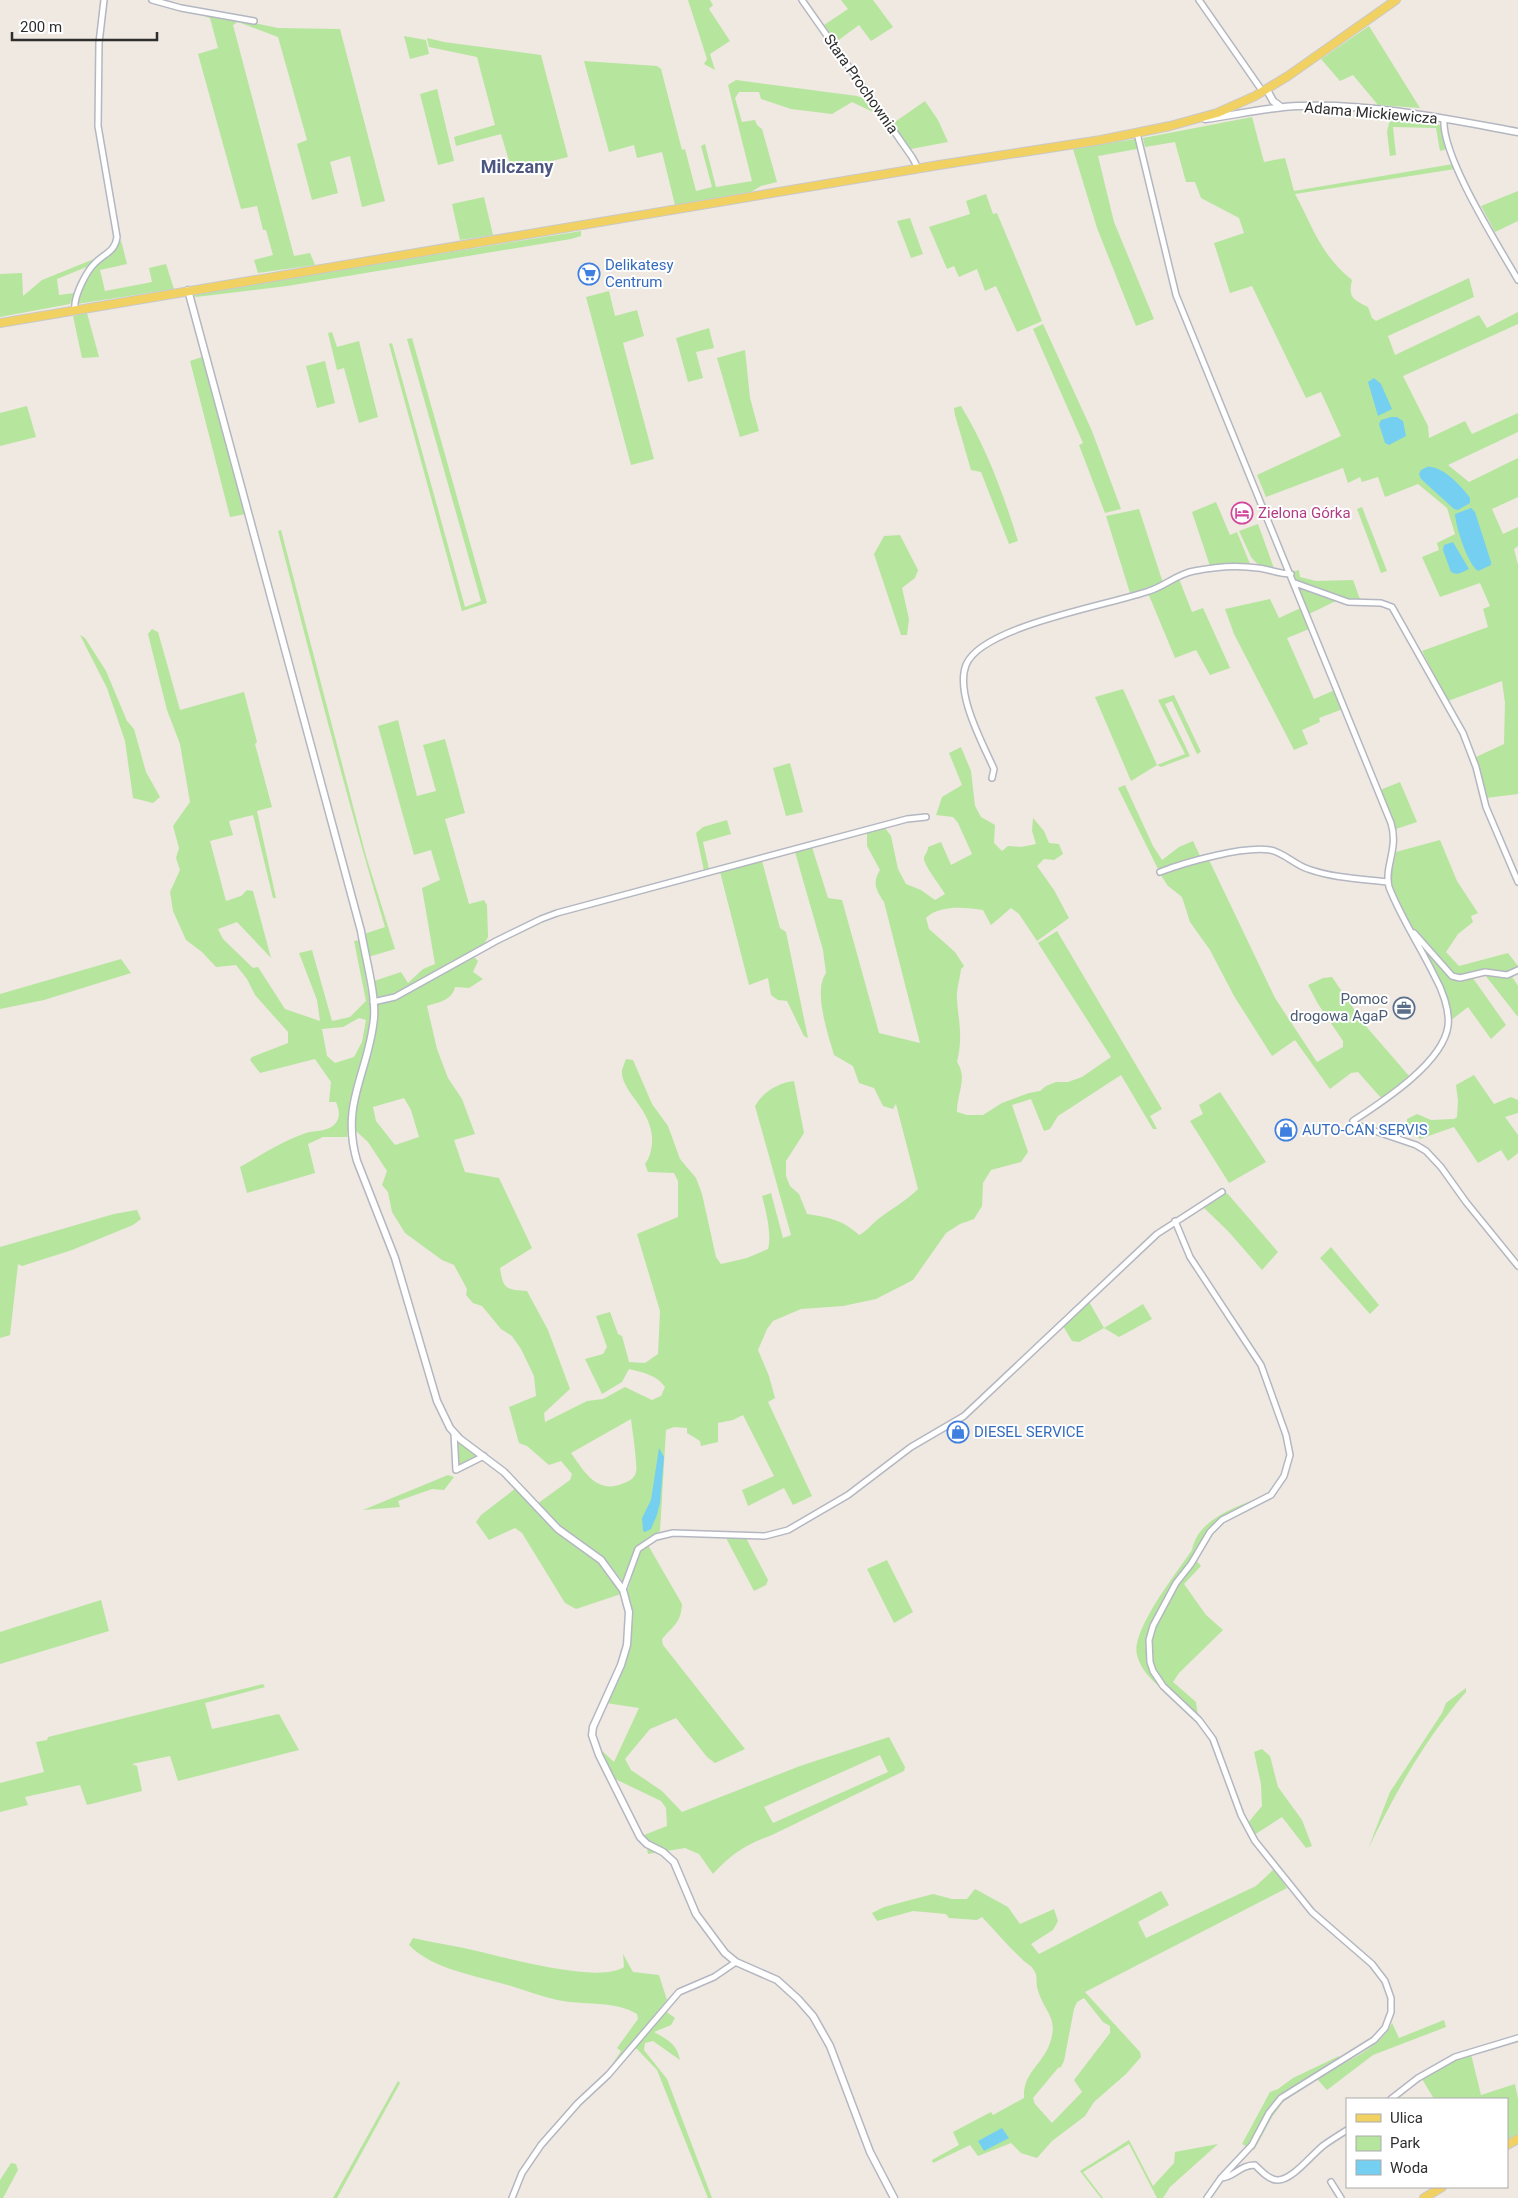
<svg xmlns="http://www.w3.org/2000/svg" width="1518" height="2198" font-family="Roboto,sans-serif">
  <rect width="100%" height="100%" fill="#efe9e1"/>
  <!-- green -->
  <path fill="#b6e59e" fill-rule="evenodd" d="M688 0H710L713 5 709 9 730 41 710 54 715 70 704 64 707 59Z
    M841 0H873L893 27 871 41 859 25 836 42 824 25 848 9Z
    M206 13 278 28 340 29 385 201 362 207 350 156 330 162 338 193 312 200 297 144 307 140 278 37 238 22 233 25 294 256 310 253 315 265 258 273 254 260 273 255 266 230H263L257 206 241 209 198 54 218 48 210 18 206 17Z
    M1369 26 1420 108 1378 105 1353 75 1340 81 1321 59Z
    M404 36 426 40 429 54 410 59Z
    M427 38 444 42 541 55 568 157 512 171 501 134 456 146 454 137 495 125 477 57 429 47Z
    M584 61 657 66 661 69 682 150 685 149 696 191 712 187 701 146 705 144 716 187 752 181 728 85 736 80 857 96 865 99 875 113 852 102 832 114 791 109 761 99 759 92H739L735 98 742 122 755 120 757 125 762 129 777 182 761 186 751 192 675 205 662 152 637 158 634 145 609 152Z
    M437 89 454 161 438 165 420 94Z
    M925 101 938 120 948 142 911 149 892 124Z
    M1252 117 1264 162 1285 158 1294 191 1453 164 1455 169 1295 194C1314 229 1320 254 1352 280 1348 298 1353 299 1368 307L1372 318 1376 321 1469 278 1474 297 1388 336 1395 355 1479 315 1487 328 1518 312V324L1403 376 1428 426 1429 438 1465 421 1472 434 1518 413V432L1448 465 1469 482 1518 458V497L1492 509 1503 534 1518 527V546L1514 549 1518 565V794L1486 798 1476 757 1504 744 1505 703 1502 681 1448 701 1422 651 1488 627 1483 609 1490 606 1480 583 1440 597 1422 557 1439 550 1437 543 1455 534 1447 508 1418 484 1385 497 1378 477 1362 482 1360 477 1348 483 1343 468 1266 497 1257 475 1341 436 1321 392 1306 398 1252 286 1230 293 1214 243 1244 233 1239 218 1201 198 1195 182H1186L1175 142 1145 147 1143 138Z
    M1390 119 1442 125 1441 133 1447 149 1440 151 1436 128 1393 127 1396 155 1390 156 1387 132Z
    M1135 139 1137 149 1098 156 1114 222 1154 319 1136 326 1097 228 1073 149Z
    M1518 191V221L1495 232 1481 206Z
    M986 194 993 214 997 213 1042 321 1017 332 996 286 985 291 977 269 959 277 954 266 947 269 929 227 970 214 966 201Z
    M484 197 493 235 460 240 452 204Z
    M910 218 923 254 911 258 897 221Z
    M581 231V236L571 239 287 286 196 297 192 294Z
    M121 240 127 264 100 270 105 291 152 282 149 268 166 264 174 289 77 304C79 291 89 270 100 262 109 255 116 251 121 240Z
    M94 259 89 266 57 279 59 295 75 293 70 304 0 317V274L22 273 23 296 42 280Z
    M609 291 615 316 637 310 644 336 623 343 654 459 631 465 586 297Z
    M87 313 99 357 82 358 73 316Z
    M1043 324 1092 431 1121 509 1105 513 1079 445 1083 443 1033 329Z
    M709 328 714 348 696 352 703 378 688 382 676 338Z
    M332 332 337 347 359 341 378 417 359 423 344 368 337 370 328 333Z
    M412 338 487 603 462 611 389 344 392 343 465 607 481 601 407 339Z
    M745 350 750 398 759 431 740 437 717 358Z
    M202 357 246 514 230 517 190 361Z
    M325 361 335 403 317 408 306 366Z
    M27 406 36 437 0 446V413Z
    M961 406C987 449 1003 493 1018 541L1009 544 981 472 971 470 955 415 954 408Z
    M1216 502 1230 535 1237 532 1250 564 1210 566 1192 512Z
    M1362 507 1387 571 1381 573 1357 509Z
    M1139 509 1163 583 1130 593 1106 516Z
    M1258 524 1275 571 1260 567 1251 557 1239 531Z
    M281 530 366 856 395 949 368 957 364 934 385 927C346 796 312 663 278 531Z
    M900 535 918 570 915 578 902 588 909 619 907 635H901L874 554 884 536Z
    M1299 570 1300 577 1316 581 1353 580 1361 602 1348 601 1296 582 1292 572Z
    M1179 579 1192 612 1203 608 1230 668 1210 675 1196 650 1175 658 1148 593Z
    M1298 587 1338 600 1309 614 1314 627 1287 638 1314 699 1335 690 1343 709 1319 718 1320 722 1302 730 1308 744 1294 750 1234 634 1225 609 1270 599 1279 618 1305 606Z
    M152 629 158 632 180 710 244 692 257 742 255 744 272 807 257 811 276 898H273L253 815 229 821 233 835 210 841 226 901 241 896 247 890 253 891 271 958 237 922 218 929 223 939 253 968 258 967 285 1009 320 1021 317 1000 299 953 312 950 332 1021 350 1017 366 1001 354 941 360 940 371 1011 369 1032 351 1102 347 1137H323L308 1144 315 1173 247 1193 240 1167C261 1155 283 1141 306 1133 316 1130 328 1132 335 1124 341 1117 339 1110 336 1102H329L331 1082 315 1059 260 1073 250 1060 252 1057 288 1043V1032L255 995 247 979 236 965 216 967 202 952 186 940 173 911 170 892 180 870 176 858 179 848 173 826 190 802 180 744 167 710 148 634ZM359 1018 366 1020 362 1042 354 1057 335 1063 327 1056 322 1029 343 1027Z
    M80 635 85 638 106 671 127 721 134 729 146 772 160 797 153 803 133 798 125 741 107 688Z
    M1123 689 1157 765 1185 754 1158 700 1174 695 1201 752 1197 754 1172 701 1165 704 1190 756 1161 767 1157 765 1131 781 1095 697Z
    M398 720 417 796 436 791 423 745 445 739 465 813 445 819 469 904 484 900 487 905 488 937 483 946 407 993 471 958 474 957 478 961 473 972 483 979 469 988 455 987C452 1001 438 1002 427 1006L437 1049 448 1078 462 1099 475 1134 454 1140 465 1172 499 1178 532 1248 500 1268C503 1289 506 1290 527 1291L548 1330 570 1389 544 1413 545 1422 587 1401 603 1399 625 1387 652 1400 661 1396 665 1387C657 1375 642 1372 629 1369L622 1382 602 1394 585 1359 603 1354 607 1347 596 1316 610 1312 618 1334 622 1336 629 1362 645 1363 658 1354 660 1311 637 1234 678 1217V1181L674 1173 648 1172 645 1164C650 1157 651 1152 652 1143 654 1109 620 1092 622 1070 623 1066 625 1062 626 1059L633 1060 652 1104 668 1126 680 1159 696 1178 702 1194 716 1257 721 1264 747 1258 768 1249C772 1236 766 1210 762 1196L771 1193 783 1238 791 1235 755 1106C763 1092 778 1083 794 1081L804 1133 786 1161V1176L790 1186 799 1194 807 1214C828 1217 843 1220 859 1235 867 1231 870 1226 877 1220 891 1209 905 1202 918 1189L896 1104 893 1109 883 1106 874 1088 859 1083 853 1066 834 1055C828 1034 813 991 826 973L823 950 795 852 812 847 828 898 842 900 879 1033 920 1043 884 902C876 890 872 883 880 870L867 846V833L885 828 891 836 898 869 906 884 921 890 935 900 945 894C941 887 923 864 924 858 925 854 928 852 928 847L941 842 951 865 972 854 958 823 953 817 936 815 942 797 962 785 949 753 961 747 971 771 975 806 981 817 995 825 994 843 1002 851 1008 846 1021 847 1036 844 1032 831 1033 818 1044 831 1049 843 1059 844 1063 854 1054 860 1044 859 1037 866 1054 890 1069 918 1037 941 1019 914 1011 908 991 925 983 910C965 907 939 905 926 918L929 929 955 952 964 966 961 969C960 979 956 990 957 1000 959 1025 963 1036 957 1062 968 1078 957 1093 957 1112L967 1115H983L1002 1103 1029 1093 1040 1091 1046 1086 1056 1082H1068L1082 1077 1111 1057 1038 943 1057 931 1162 1109 1150 1116 1157 1129H1153L1121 1075 1058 1116 1050 1129 1044 1131 1031 1099 1012 1105 1028 1152 1021 1162 991 1170 983 1183 982 1206 974 1219 960 1224 946 1233 913 1280 876 1299 843 1306 801 1309 773 1321 767 1329 758 1350 769 1376 775 1398 768 1402 812 1496 793 1505 784 1488 748 1506 742 1490 774 1476 743 1415 733 1420 718 1423V1442L701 1446 700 1441 687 1433V1428L674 1427 666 1430 660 1531C627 1550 638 1552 624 1583L610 1565 559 1527 537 1504 570 1480 572 1474 561 1461 549 1465 527 1446 519 1443 509 1407 536 1396 534 1376 521 1349 512 1336 501 1329 482 1306 473 1303 466 1295 467 1289 454 1265 442 1260 405 1233 392 1212 388 1192 382 1185 387 1171 368 1142 355 1130 353 1122 373 1033 371 982 401 972 408 983 423 969 435 964 422 888 440 880 431 850 414 855 378 726ZM404 1098 411 1110 419 1137 395 1145 376 1121 373 1107ZM631 1419C632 1427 638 1468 636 1472 634 1480 628 1481 622 1484 596 1494 584 1471 571 1453Z
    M790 763 803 812 786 816 773 768Z
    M1400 782 1417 822 1396 829 1380 790Z
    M1125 785 1153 846 1162 860 1179 847 1193 841 1201 858 1159 871 1118 788Z
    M727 820 731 834 703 842 709 869 704 871 696 833 703 827Z
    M1440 840 1457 881 1478 913 1471 916 1473 922 1458 934 1446 952 1459 966 1508 953 1518 966 1508 972 1470 974 1506 1025 1491 1039 1468 1007 1450 1021 1438 978 1422 949 1390 883 1396 852Z
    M1209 860 1275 998 1317 1062 1343 1047V1041L1318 1004 1308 985 1323 978 1332 977 1364 1024 1410 1077 1382 1099 1358 1072 1351 1073 1330 1089 1295 1040 1272 1056 1234 996 1210 950 1190 922 1182 897 1168 886 1160 874Z
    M762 861 780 928 786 932 808 1038 804 1036 787 1001 778 1000 771 995 768 978 749 985 720 872Z
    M121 959 131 973 44 1000 0 1009V994Z
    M1485 975 1505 977 1511 975 1518 986V1017Z
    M1474 1075 1494 1104 1511 1097 1518 1100V1113L1505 1117 1518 1135V1153L1508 1161 1501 1150 1478 1163 1454 1127 1420 1139 1407 1122V1119L1417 1114 1431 1120 1454 1119 1457 1117 1458 1101 1456 1085Z
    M1220 1092 1266 1162 1229 1183 1190 1121 1203 1114 1199 1105Z
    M1227 1193 1278 1252 1262 1270 1228 1231 1203 1207Z
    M137 1210 141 1219 133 1225 72 1250 22 1266 18 1264 10 1335 0 1338V1247L114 1214Z
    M1331 1247 1379 1305 1370 1314 1320 1258Z
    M1088 1300 1104 1328 1143 1304 1152 1319 1119 1337 1104 1328 1079 1342 1072 1341 1063 1326Z
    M456 1440 479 1457 458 1467Z
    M448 1475 454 1477 444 1490 432 1489 398 1501 400 1507 363 1510Z
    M516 1488 590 1553 603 1567 621 1594 576 1609 565 1603 522 1533 515 1528 489 1540 476 1522 481 1515Z
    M1265 1496C1252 1503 1227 1511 1217 1521 1205 1533 1198 1551 1187 1565 1168 1592 1138 1629 1149 1665 1152 1675 1159 1683 1164 1691 1152 1680 1141 1671 1137 1655 1131 1630 1178 1571 1192 1550 1198 1518 1238 1506 1265 1496Z
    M725 1536 746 1538 768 1580 766 1585 754 1591Z
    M648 1545 682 1604C681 1623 673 1626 662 1639L663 1645 745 1749 715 1763 707 1757 676 1718 650 1729 625 1759 631 1770 662 1791 682 1812 800 1766 889 1737 905 1767 904 1771 772 1835C745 1845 733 1853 713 1874L699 1854 685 1848 648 1854 644 1835 667 1826 666 1808 661 1801 613 1778 599 1748 614 1762 639 1708 606 1703 629 1647 632 1616 627 1593 638 1554ZM880 1755 888 1772 773 1823 764 1807Z
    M887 1560 913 1612 894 1623 867 1569Z
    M1196 1560 1201 1566 1184 1584 1206 1615 1223 1630 1179 1673 1173 1682 1196 1702 1198 1716C1187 1705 1171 1694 1162 1682 1132 1641 1172 1592 1196 1560Z
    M101 1600 109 1631 0 1664V1632Z
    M263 1684 265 1687 205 1703 212 1729 279 1714 299 1750 178 1781 170 1756 132 1764 137 1766 142 1791 87 1805 80 1785 25 1797 28 1805 0 1812V1783L44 1772 36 1742 47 1740 48 1737Z
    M1466 1688V1692C1425 1739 1395 1793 1368 1849L1390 1792 1442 1713 1446 1703Z
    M1262 1749 1270 1756 1278 1787 1302 1820 1312 1846 1306 1848 1282 1817 1254 1835 1247 1824 1262 1806 1261 1784 1254 1752Z
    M1274 1869 1287 1888 1085 1992 1140 2052 1141 2057 1126 2074 1094 2102 1085 2116 1052 2141 1037 2158 1021 2153 1011 2143 978 2156 970 2145 933 2163 932 2160 959 2145 953 2132 991 2112 993 2115 1024 2098C1023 2074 1039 2067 1048 2048 1061 2017 1044 2014 1037 1987 1036 1981 1038 1975 1033 1969 1031 1965 1025 1963 1022 1959 1008 1946 995 1931 982 1917L977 1920 949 1918 946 1914 913 1911 877 1921 872 1913 884 1907 933 1894 952 1899H967L975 1889 1008 1907 1020 1924 1054 1909 1058 1921 1053 1930 1031 1944 1039 1954 1161 1891 1169 1905 1138 1922 1146 1938 1256 1886ZM1084 1998 1103 2022 1110 2026V2033L1074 2080 1082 2092 1052 2123 1035 2104 1033 2098 1058 2068 1061 2067 1064 2061 1074 2009 1077 2002Z
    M413 1938C435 1943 456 1946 477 1951 507 1958 599 1984 624 1967L623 1954 633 1972 659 1975 667 2000 610 2068 621 2051 617 2048 638 2019 637 2014C615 2001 588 2005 563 2001 545 1998 528 1991 511 1986 479 1976 433 1970 409 1945Z
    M664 2010 675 2018 671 2025 654 2032C668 2040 677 2044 680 2060L653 2041 645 2043 644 2050 667 2079 712 2198H708L657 2070 637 2049 634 2048Z
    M1444 2020 1446 2027 1373 2055 1327 2090 1317 2079 1283 2102 1272 2117 1254 2150 1242 2144 1270 2092 1278 2089 1293 2078 1339 2056 1336 2068C1356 2056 1381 2046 1392 2023L1399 2038Z
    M1471 2054 1481 2095 1515 2084 1518 2099V2134L1507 2140V2099H1434L1422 2079 1455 2059Z
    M398 2081 400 2083 337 2198H333Z
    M1129 2140 1153 2186 1174 2163 1175 2152 1218 2144 1170 2187 1163 2198H1157L1129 2144 1083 2172 1103 2198H1101L1080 2171Z
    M11 2163 16 2164 18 2170 3 2198H0V2180Z"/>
  <!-- water -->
  <path fill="#75cff0" d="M1374 378 1381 384 1392 409 1378 416 1368 382Z
    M1391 417H1397L1403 421 1406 436 1389 445 1385 443 1379 424 1381 420Z
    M1427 467C1442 465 1462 487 1470 498V503L1458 510 1454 509 1421 479 1419 474 1421 470Z
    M1471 508 1475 512 1491 562V565L1478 571C1467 563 1456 527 1455 514Z
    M1453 542 1469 569C1462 572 1458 576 1451 572L1443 550 1444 545Z
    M659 1448 664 1457 660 1503 657 1515 651 1529 645 1532 643 1531 642 1518 651 1500Z
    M1002 2128 1009 2138 984 2151 978 2141Z"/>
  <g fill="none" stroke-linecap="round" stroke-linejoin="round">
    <!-- minor casing -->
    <g stroke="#b4b7c1" stroke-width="8">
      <path id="minor" d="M152 0 181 8 254 21
        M802 0 912 157 918 168
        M1199 0 1263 92
        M1444 119C1441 156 1498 245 1518 280
        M1137 133 1176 295 1391 823C1399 849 1384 866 1389 887 1401 918 1420 946 1434 975 1442 989 1450 1010 1448 1026 1443 1063 1382 1102 1353 1121L1357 1125 1416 1145 1426 1151 1441 1167 1466 1202 1518 1266
        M75 310C73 297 86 272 95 263 105 253 115 252 117 237L98 126 99 43 104 0
        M1295 583 1348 602 1381 603 1392 607 1463 733 1476 767 1486 807 1518 882
        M992 778 994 769C982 742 955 693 966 665 981 626 1110 605 1149 591 1165 586 1177 574 1194 571 1213 567 1238 565 1258 568 1269 569 1279 574 1291 574
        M1160 872C1186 862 1243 846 1270 850 1283 852 1295 865 1308 869 1333 878 1362 879 1388 882
        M1414 933 1452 976 1460 978 1485 972 1507 975 1518 970
        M373 1002 395 997 496 941 541 919 557 913 907 819 926 817
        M1175 1221 1190 1257 1261 1365 1286 1435 1290 1455 1284 1476 1271 1495 1222 1520 1210 1532 1191 1564 1176 1583 1153 1626 1149 1640 1150 1662 1153 1671 1163 1686 1199 1720 1213 1739 1241 1815 1255 1841 1312 1912 1372 1964 1385 1981 1391 1998V2012L1385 2028 1374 2040 1281 2098 1269 2113 1252 2145 1221 2178 1207 2198
        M454 1433 456 1470 484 1456
        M623 1590 638 1549 656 1537 673 1533 765 1536 788 1530 848 1495 911 1447 964 1416 1157 1234 1222 1192
        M1391 2099 1418 2078 1455 2057 1518 2038
        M1221 2178C1234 2178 1239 2165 1255 2165 1261 2171 1269 2180 1277 2180 1292 2181 1312 2154 1324 2145 1331 2140 1339 2135 1347 2130
        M1331 2182 1341 2198
        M512 2198 522 2173 541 2145 578 2103 608 2075 679 1992 714 1977 736 1962"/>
    </g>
    <!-- tertiary casing -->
    <g stroke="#b4b7c1" stroke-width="9">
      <path id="tertiary" d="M1267 90 1273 101 1281 107
        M1205 119C1236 115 1267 107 1299 106 1372 103 1447 119 1518 132
        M188 290 361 931C365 956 376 994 374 1018 369 1072 340 1103 357 1161L395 1258 437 1401 450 1428 460 1439 504 1472 558 1529 601 1560 623 1590 629 1612 627 1645 621 1665 593 1727 592 1735 599 1755 640 1837 647 1844 663 1852 674 1862 696 1914 725 1953 736 1962 777 1980 798 1999 813 2016 830 2046 870 2152 894 2198"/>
    </g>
    <!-- primary casing -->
    <g stroke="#c9c9c9" stroke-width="10">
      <path id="primary" d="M0 323 939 165 1101 140 1170 126 1217 113 1255 96 1288 76 1396 0
        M1507 2145 1518 2139
        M1424 2198 1442 2187"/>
    </g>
    <!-- minor -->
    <use href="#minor" stroke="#fff" stroke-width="5"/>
    <!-- tertiary -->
    <use href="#tertiary" stroke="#fff" stroke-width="6"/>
    <!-- primary -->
    <use href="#primary" stroke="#f2d163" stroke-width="8"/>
  </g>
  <!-- icons -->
  <defs>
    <g id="supermarket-ring" transform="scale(1.125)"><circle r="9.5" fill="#fff" stroke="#3f7fe0" stroke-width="1.5"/><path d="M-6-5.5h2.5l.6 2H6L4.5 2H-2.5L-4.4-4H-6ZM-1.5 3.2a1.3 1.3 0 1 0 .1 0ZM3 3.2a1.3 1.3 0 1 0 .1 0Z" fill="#3f7fe0"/></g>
    <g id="hotel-ring" transform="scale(1.125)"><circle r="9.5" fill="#fff" stroke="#d1479c" stroke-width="1.5"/><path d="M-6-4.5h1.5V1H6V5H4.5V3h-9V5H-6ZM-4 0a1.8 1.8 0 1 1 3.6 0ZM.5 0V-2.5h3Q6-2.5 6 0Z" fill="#d1479c"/></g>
    <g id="office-ring" transform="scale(1.125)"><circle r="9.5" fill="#fff" stroke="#5c6f8a" stroke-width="1.5"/><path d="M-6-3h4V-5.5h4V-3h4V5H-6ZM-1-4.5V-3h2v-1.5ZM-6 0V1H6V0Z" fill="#5c6f8a"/></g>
    <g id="shop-ring" transform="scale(1.125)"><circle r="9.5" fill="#fff" stroke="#3f7fe0" stroke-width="1.5"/><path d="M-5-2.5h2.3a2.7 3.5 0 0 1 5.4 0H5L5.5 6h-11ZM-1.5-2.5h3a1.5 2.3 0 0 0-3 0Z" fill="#3f7fe0"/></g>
  </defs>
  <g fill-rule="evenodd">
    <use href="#supermarket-ring" x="589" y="274"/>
    <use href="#hotel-ring" x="1242" y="513"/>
    <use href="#office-ring" x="1404" y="1008"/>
    <use href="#shop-ring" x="1286" y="1130"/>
    <use href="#shop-ring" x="958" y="1432"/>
  </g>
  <g text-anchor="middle" stroke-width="4" stroke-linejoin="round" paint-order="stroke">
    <!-- street labels -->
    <g font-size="15" fill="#2e2e2e" stroke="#fff">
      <text transform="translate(861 84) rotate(55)" y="5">Stara Prochownia</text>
      <text transform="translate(1371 113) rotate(5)" y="5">Adama Mickiewicza</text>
    </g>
    <!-- shop labels -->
    <g font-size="15" fill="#366cbe" stroke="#fff" text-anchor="start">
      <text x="605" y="270">Delikatesy<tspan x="605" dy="17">Centrum</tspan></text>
      <text x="1302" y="1135">AUTO-CAN SERVIS</text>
      <text x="974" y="1437">DIESEL SERVICE</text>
    </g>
    <!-- hotel labels -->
    <g font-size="15" fill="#b23c85" stroke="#fff" text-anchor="start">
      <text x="1258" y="518">Zielona Górka</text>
    </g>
    <!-- service labels -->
    <g font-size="15" fill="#4e5e75" stroke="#fff" text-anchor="end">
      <text x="1388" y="1004">Pomoc<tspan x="1388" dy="17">drogowa AgaP</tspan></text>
    </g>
    <!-- quarter labels -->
    <g font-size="18" font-weight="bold" fill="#4d5680" stroke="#fff">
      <text x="517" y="173">Milczany</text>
    </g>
  </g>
  <!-- legend -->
  <rect x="1346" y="2098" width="162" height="90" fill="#ffffff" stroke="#ababab"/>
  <rect x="1356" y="2114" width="25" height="8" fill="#f2d163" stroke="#ababab"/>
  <text x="1390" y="2123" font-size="15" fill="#2e2e2e">Ulica</text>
  <rect x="1356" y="2136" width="25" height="15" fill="#b6e59e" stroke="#ababab"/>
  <text x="1390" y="2148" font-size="15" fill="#2e2e2e">Park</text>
  <rect x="1356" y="2160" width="25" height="15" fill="#75cff0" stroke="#ababab"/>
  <text x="1390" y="2173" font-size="15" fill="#2e2e2e">Woda</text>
  <!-- scale -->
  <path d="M12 32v8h145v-8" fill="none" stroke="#2e2e2e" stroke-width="2.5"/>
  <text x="20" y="32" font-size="15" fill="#2e2e2e" stroke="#ffffff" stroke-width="4" paint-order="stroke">200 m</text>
</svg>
